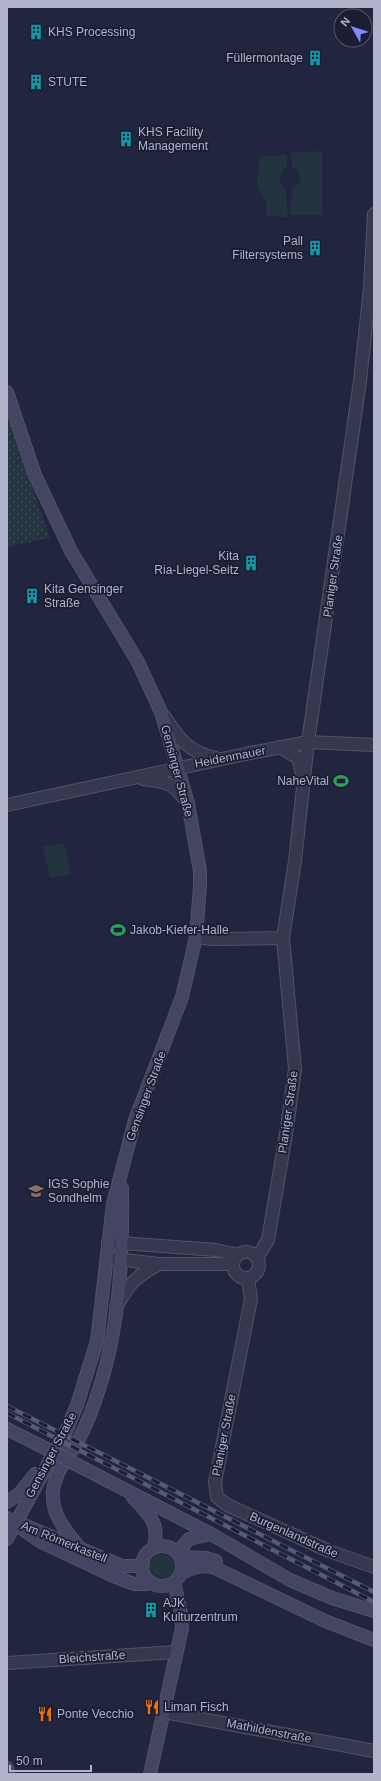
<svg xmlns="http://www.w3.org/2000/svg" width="381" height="1781" font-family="Arial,sans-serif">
  <defs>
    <pattern id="park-dots" width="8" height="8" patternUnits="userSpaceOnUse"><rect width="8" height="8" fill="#243340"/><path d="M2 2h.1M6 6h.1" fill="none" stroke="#414e5a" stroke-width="1.8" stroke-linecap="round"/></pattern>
  </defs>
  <rect width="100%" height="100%" fill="#22253f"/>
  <!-- grass -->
  <path fill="#243340" d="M322 151V215H290L292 189C299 185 303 178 298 171L292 168 291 153Z
    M287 155V168L283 170C278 179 279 185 286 191L288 217 266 216V201L260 191 257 183 260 156Z
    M64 843 71 874 50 878 43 847Z
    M150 1566a12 12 0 1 1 24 0a12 12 0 1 1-24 0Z"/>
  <!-- park -->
  <path fill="url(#park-dots)" d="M7 413 50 538 7 547Z"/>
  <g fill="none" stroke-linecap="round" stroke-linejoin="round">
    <!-- street casing -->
    <g stroke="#515369" stroke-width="14">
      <path id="street" d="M164 716C179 739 188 752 216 758
        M280 747 298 758 302 773
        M143 779C170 783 170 781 188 803
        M7 805 245 754 308 742 374 745
        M196 937 213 939 283 938
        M108 1242 216 1250 238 1255
        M233 1265a13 13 0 1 1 26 0a13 13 0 1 1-26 0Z
        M107 1258 159 1264H233
        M257 1258 268 1240 287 1128 295 1069 283 938 295 861 308 742 360 381 370 288 374 214
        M248 1279 251 1299 215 1482 217 1497 227 1505 329 1551 374 1567
        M116 1307C130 1283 135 1277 159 1264
        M7 1663 176 1652
        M164 1712 374 1751"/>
    </g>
    <!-- secondary casing -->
    <g stroke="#515369" stroke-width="14">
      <path id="secondary" d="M7 392 35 475 71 551 138 662 161 712 188 803 200 871V886L196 937 182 997 135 1120 113 1204 97 1341 77 1405 67 1429 7 1539
        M7 1429 39 1445
        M85 1469 211 1534 290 1580 332 1598 374 1611
        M132 1496C149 1515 160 1522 154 1548
        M7 1502 19 1494 35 1474
        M7 1518 41 1542 111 1575 134 1584H146L151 1582
        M26 1526 122 1566H135L143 1564
        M142 1566a20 20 0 1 1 40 0a20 20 0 1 1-40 0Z
        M79 1547C65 1530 51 1514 53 1491 55 1470 71 1455 80 1437 88 1422 94 1405 99 1389 120 1326 123 1254 122 1188
        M177 1553 189 1539 211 1534
        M180 1557 206 1558 216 1561
        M181 1574C191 1567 203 1564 215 1568L325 1621 374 1640
        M7 1768 8 1774
        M150 1774 182 1628 181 1613 174 1582"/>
    </g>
    <!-- street -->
    <use href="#street" stroke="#36384f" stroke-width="12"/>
    <!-- secondary -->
    <use href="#secondary" stroke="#434562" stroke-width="12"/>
    <!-- rail casing -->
    <g stroke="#575a76" stroke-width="4.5">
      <path id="rail" d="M7 1406 374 1592
        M7 1413 374 1602"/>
    </g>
    <!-- rail -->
    <use href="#rail" stroke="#1b1d33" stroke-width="3" stroke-dasharray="9" stroke-linecap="butt"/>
    <!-- secondary-bridge casing -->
    <g stroke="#515369" stroke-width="14" stroke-linecap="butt">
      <path id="secondary-bridge" d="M39 1445 85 1469"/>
    </g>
    <!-- secondary-bridge -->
    <use href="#secondary-bridge" stroke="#434562" stroke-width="12"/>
  </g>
  <!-- icons -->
  <defs>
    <g id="building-bare" transform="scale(1.2)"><path d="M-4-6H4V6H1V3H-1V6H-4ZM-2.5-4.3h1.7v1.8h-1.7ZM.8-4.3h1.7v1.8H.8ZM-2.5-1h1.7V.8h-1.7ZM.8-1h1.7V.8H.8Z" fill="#0f9aa8" stroke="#1b1d33" stroke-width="2.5" paint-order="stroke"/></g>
    <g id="stadium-bare" transform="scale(1.2)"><path d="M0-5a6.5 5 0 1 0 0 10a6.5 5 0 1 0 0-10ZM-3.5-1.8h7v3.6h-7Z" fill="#2e9e5b" stroke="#1b1d33" stroke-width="2.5" paint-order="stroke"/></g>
    <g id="school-bare" transform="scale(1.2)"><path d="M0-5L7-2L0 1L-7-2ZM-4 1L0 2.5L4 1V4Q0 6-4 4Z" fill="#8d6e63" stroke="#1b1d33" stroke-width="2.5" paint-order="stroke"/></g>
    <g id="restaurant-bare" transform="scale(1.2)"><path d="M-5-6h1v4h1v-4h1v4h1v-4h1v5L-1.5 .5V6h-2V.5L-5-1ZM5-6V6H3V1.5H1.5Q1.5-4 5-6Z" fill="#e8710a" stroke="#1b1d33" stroke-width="2.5" paint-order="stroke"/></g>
  </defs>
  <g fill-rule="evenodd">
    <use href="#building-bare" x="36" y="32"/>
    <use href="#building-bare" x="315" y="58"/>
    <use href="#building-bare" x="36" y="82"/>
    <use href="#building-bare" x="126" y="139"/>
    <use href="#building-bare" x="315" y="248"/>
    <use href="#building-bare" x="251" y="563"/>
    <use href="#building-bare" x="32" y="596"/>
    <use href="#stadium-bare" x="341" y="781"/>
    <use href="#stadium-bare" x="118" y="930"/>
    <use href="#school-bare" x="36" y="1191"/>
    <use href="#building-bare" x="151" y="1610"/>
    <use href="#restaurant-bare" x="152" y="1707"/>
    <use href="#restaurant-bare" x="45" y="1714"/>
  </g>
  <g text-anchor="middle" stroke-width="3.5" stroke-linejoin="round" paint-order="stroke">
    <!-- poi labels -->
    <g font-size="12" fill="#b1b3ca" stroke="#1b1d33" text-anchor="start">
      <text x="48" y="36">KHS Processing</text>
      <text x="303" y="62" text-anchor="end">Füllermontage</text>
      <text x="48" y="86">STUTE</text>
      <text x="138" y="136">KHS Facility<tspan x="138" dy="14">Management</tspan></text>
      <text x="303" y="245" text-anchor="end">Pall<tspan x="303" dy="14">Filtersystems</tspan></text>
      <text x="239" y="560" text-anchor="end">Kita<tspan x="239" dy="14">Ria-Liegel-Seitz</tspan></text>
      <text x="44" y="593">Kita Gensinger<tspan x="44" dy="14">Straße</tspan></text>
      <text x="329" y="785" text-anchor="end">NaheVital</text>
      <text x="130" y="934">Jakob-Kiefer-Halle</text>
      <text x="48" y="1188">IGS Sophie<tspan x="48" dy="14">Sondhelm</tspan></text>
      <text x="163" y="1607">AJK<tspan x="163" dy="14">Kulturzentrum</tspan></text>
      <text x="164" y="1711">Liman Fisch</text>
      <text x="57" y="1718">Ponte Vecchio</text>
    </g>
    <!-- street labels -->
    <g font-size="12" fill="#b1b3ca" stroke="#1b1d33">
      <text transform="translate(333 576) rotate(-82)" y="4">Planiger Straße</text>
      <text transform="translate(230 757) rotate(-11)" y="4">Heidenmauer</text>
      <text transform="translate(177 771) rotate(75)" y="4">Gensinger Straße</text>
      <text transform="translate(146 1096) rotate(-70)" y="4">Gensinger Straße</text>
      <text transform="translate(288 1112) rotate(-82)" y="4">Planiger Straße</text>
      <text transform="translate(224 1435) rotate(-79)" y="4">Planiger Straße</text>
      <text transform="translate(51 1455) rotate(-62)" y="4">Gensinger Straße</text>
      <text transform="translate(294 1535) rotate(24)" y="4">Burgenlandstraße</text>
      <text transform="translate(64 1542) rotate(22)" y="4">Am Römerkastell</text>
      <text transform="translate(92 1657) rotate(-4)" y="4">Bleichstraße</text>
      <text transform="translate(269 1731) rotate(11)" y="4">Mathildenstraße</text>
    </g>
  </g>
  <!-- border -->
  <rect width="381" height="1781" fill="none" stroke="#b1b3ca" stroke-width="16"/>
  <!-- north arrow -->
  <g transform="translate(353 28) rotate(309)"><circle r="19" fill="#1b1d33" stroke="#57596f"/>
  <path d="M0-3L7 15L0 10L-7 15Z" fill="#8189ff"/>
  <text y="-6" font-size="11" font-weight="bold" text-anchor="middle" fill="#b1b3ca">N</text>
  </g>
  <!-- scale -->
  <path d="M10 1765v6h81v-6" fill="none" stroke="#b1b3ca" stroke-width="2"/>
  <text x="16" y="1765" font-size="12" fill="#b1b3ca" stroke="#1b1d33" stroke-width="3" paint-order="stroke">50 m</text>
</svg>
